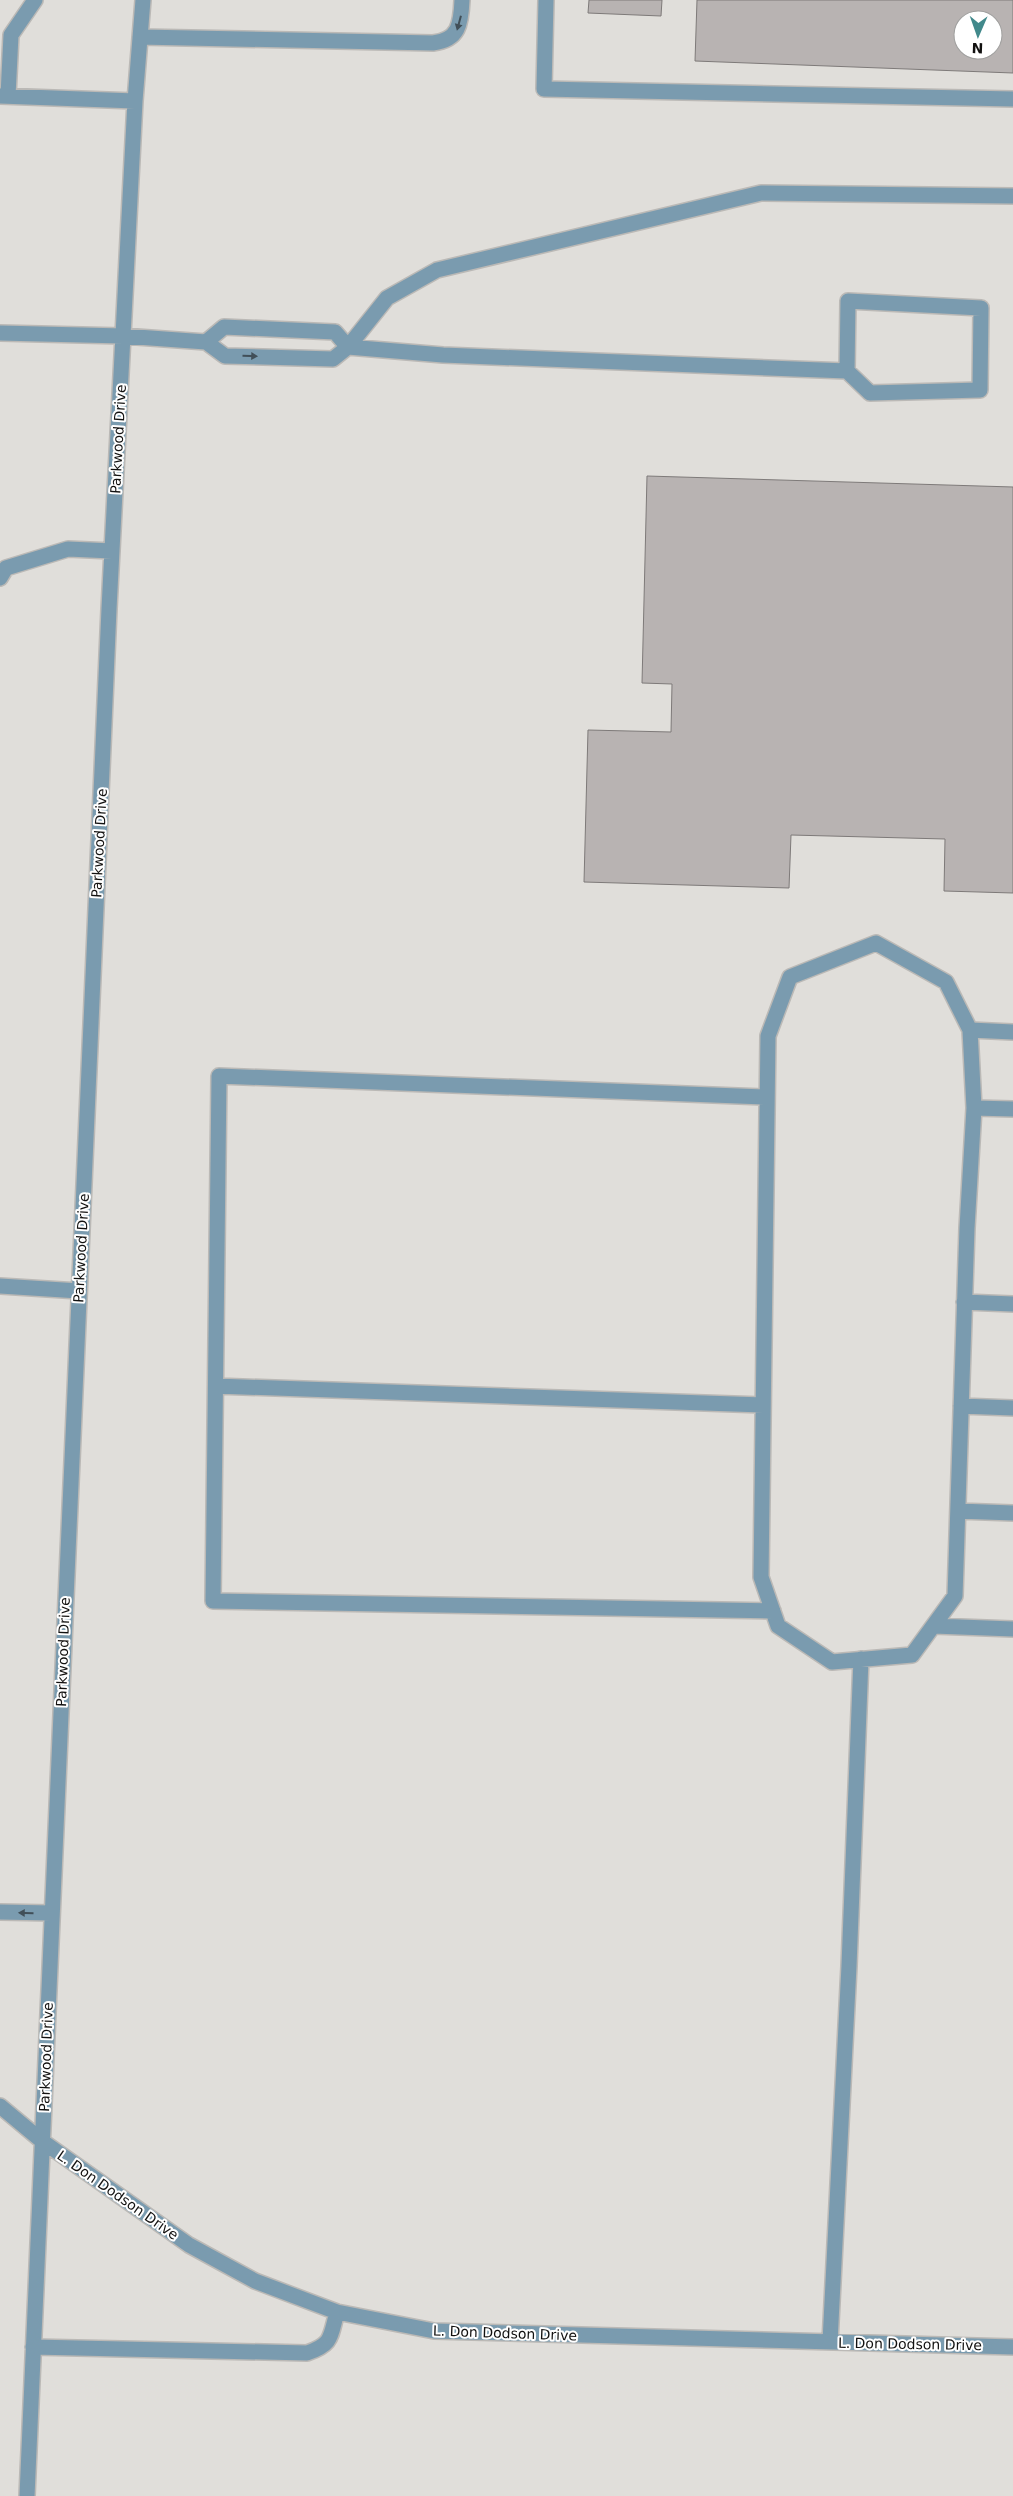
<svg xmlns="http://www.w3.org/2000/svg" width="1013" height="2496" font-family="'DejaVu Sans',sans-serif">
  <rect width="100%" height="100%" fill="#e0deda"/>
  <!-- building -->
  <path fill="#b8b3b2" stroke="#7e7a79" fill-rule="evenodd" d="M589 0H662L661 16 588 13Z
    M697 0H1013V73L695 61ZM963 20H993V50H963Z
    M647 476 1013 487V893L944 891 945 839 791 835 789 888 584 882 588 730 671 732 672 684 642 683Z"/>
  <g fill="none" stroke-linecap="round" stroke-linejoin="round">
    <!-- minor casing -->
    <g stroke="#bbb9b6" stroke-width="18">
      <path id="minor" d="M546 0 544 89 1013 99
        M140 37 433 43C459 40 461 24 462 0
        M0 96 135 101
        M8 96 11 35 35 0
        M0 333 123 336 206 342 225 356 333 359 348 347 335 332 224 327 206 342
        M348 347 443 355 847 371 870 393 980 390 981 308 848 301 847 371
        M348 347 387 298 437 270 761 193 1013 196
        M0 578 6 568 68 549 112 551
        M876 943 946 982 970 1030 974 1108 967 1228 955 1596 912 1655 832 1662 778 1626 761 1577 768 1036 790 977Z
        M970 1030 1013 1032
        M767 1097 219 1076 213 1601 773 1611
        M974 1108 1013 1109
        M0 1286 79 1291
        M964 1302 1013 1304
        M216 1386 763 1405
        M961 1406 1013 1408
        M958 1511 1013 1513
        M934 1626 1013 1629
        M0 1912 52 1913
        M0 2106 42 2141 189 2245 255 2281 337 2312 434 2331 1013 2347
        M830 2342 849 1966 861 1659
        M33 2347 307 2353C333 2344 330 2337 337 2312
        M27 2496 109 609 135 101 143 0"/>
    </g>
    <!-- minor -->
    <use href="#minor" stroke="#7a9baf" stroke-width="15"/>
  </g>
  <!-- one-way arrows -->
  <defs><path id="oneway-solid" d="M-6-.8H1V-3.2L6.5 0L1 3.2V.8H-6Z" transform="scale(1.25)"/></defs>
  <g fill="#414f58">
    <use href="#oneway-solid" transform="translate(459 23) rotate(105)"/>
    <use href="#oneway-solid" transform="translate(250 356) rotate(2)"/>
    <use href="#oneway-solid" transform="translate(26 1913) rotate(-179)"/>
  </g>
  <g text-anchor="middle" stroke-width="4" stroke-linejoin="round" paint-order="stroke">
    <!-- street labels -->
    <g font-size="14" fill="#121110" stroke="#fff">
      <text transform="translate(118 439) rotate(-87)" y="5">Parkwood Drive</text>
      <text transform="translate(99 843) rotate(-87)" y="5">Parkwood Drive</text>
      <text transform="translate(81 1248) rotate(-87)" y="5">Parkwood Drive</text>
      <text transform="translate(63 1652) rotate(-88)" y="5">Parkwood Drive</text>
      <text transform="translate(46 2057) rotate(-88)" y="5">Parkwood Drive</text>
      <text transform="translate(118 2195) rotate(35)" y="5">L. Don Dodson Drive</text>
      <text transform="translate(505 2333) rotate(2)" y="5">L. Don Dodson Drive</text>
      <text transform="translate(910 2344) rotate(1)" y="5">L. Don Dodson Drive</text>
    </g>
  </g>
  <!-- north arrow -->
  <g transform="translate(978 35) rotate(182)"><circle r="24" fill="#ffffff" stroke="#a0a09f"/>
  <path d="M0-4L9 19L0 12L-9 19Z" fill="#41898b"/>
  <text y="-8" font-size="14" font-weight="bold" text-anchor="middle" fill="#121110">N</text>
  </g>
</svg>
